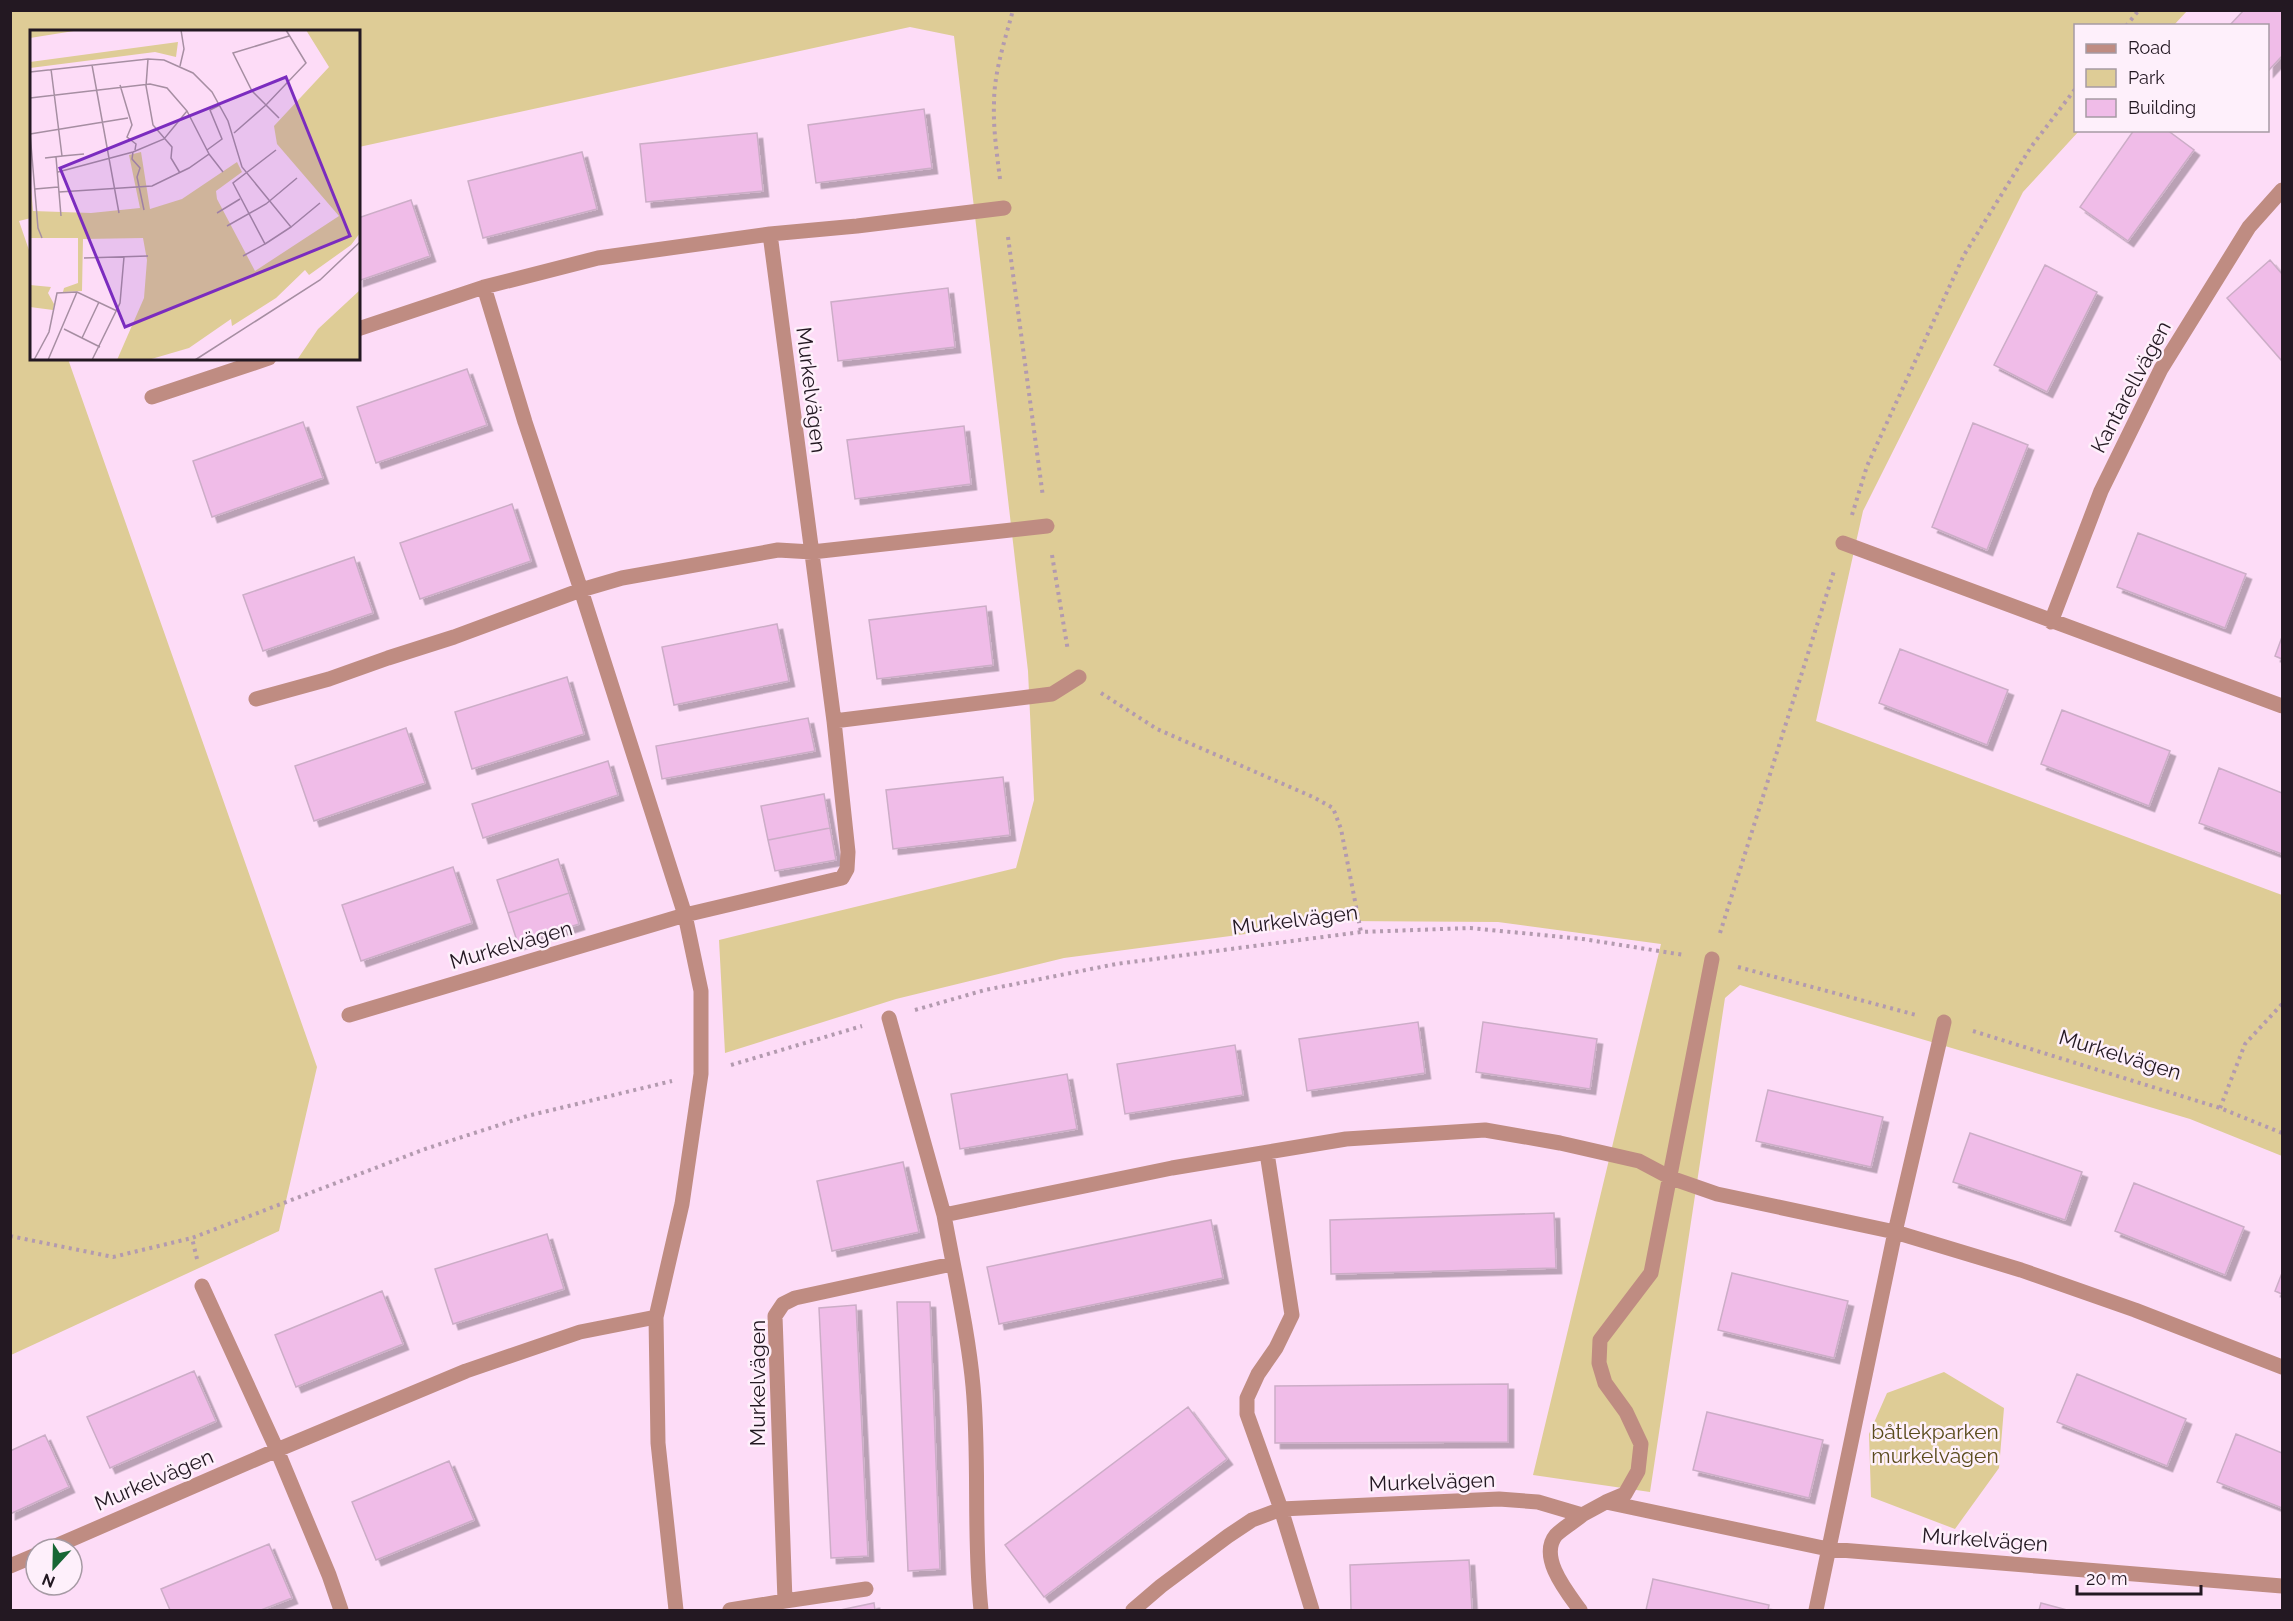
<svg xmlns="http://www.w3.org/2000/svg" width="2293" height="1621" font-family="Raleway,sans-serif">
  <defs>
    <filter id="shadow"><feDropShadow dx="5.5" dy="5.5" stdDeviation="0" flood-color="#0004"/></filter>
  </defs>
  <rect width="100%" height="100%" fill="#fddcf7"/>
  <!-- green -->
  <path fill="#decc96" d="M10 11H2187L2174 25 2076 26V130L2079 131 2023 192 1863 511 1816 721 2282 895V1156L2190 1119 1740 985 1725 998 1650 1492 1533 1475 1661 944 1498 922 1343 921 1064 958 896 999 725 1053 719 940 1016 868 1034 800 1028 671 954 36 910 27 359 147 358 32H32L31 218 19 221 31 256 32 358 68 359 317 1067 279 1231 11 1355Z
    M1944 1372 2004 1408 1999 1468 1955 1529 1871 1497 1869 1434 1887 1393Z"/>
  <!-- building -->
  <path fill="#f0bce8" stroke="#ccadc7" stroke-width="1.5" filter="url(#shadow)" d="M2244 10H2282V56L2268 71V26H2229Z
    M924 109 932 168 816 183 808 125Z
    M2134 130H2167L2194 150 2128 241 2080 207Z
    M757 133 763 191 646 202 640 144Z
    M582 152 597 209 483 238 468 181Z
    M411 200 430 256 358 281V218Z
    M2270 260 2282 274V361L2227 298Z
    M2045 265 2097 292 2047 392 1994 365Z
    M948 288 955 347 838 361 831 302Z
    M467 369 487 425 376 463 357 407Z
    M303 422 323 478 212 517 193 461Z
    M1973 423 2028 445 1987 550 1932 527Z
    M964 426 971 484 855 499 847 440Z
    M512 504 531 561 420 599 400 543Z
    M2138 533 2246 574 2225 628 2117 587Z
    M354 557 373 613 263 651 243 595Z
    M986 606 993 665 877 679 869 620Z
    M777 624 789 681 674 705 662 647Z
    M2282 637V659L2275 656Z
    M1900 649 2008 690 1987 745 1879 703Z
    M567 677 584 734 472 769 455 712Z
    M2062 710 2170 751 2149 806 2041 764Z
    M808 718 815 751 662 779 656 746Z
    M406 728 425 783 314 821 295 766Z
    M608 761 618 795 483 838 472 804Z
    M2219 768 2282 793V854L2199 823Z
    M1003 777 1010 835 893 849 886 790Z
    M824 794 830 828 768 840 761 806Z
    M830 828 836 860 775 871 768 840Z
    M558 859 569 893 508 913 497 880Z
    M453 867 472 923 361 961 342 905Z
    M569 893 579 924 518 944 508 913Z
    M1418 1022 1425 1073 1307 1091 1299 1039Z
    M1483 1022 1597 1039 1590 1089 1476 1072Z
    M1235 1045 1243 1095 1125 1114 1117 1064Z
    M1067 1074 1077 1129 960 1149 951 1094Z
    M1768 1090 1883 1117 1871 1167 1756 1141Z
    M1970 1133 2082 1172 2065 1220 1953 1182Z
    M903 1162 919 1232 832 1251 817 1181Z
    M2134 1183 2244 1227 2225 1275 2115 1231Z
    M1554 1213 1556 1268 1331 1274 1330 1220Z
    M1211 1220 1223 1278 999 1324 987 1267Z
    M547 1234 564 1289 453 1324 435 1269Z
    M1732 1273 1848 1301 1834 1358 1718 1330Z
    M2282 1273V1294L2275 1291Z
    M382 1291 403 1344 296 1387 275 1335Z
    M897 1302H930L940 1569 908 1571Z
    M856 1305 868 1556 831 1558 819 1308Z
    M194 1371 216 1421 110 1468 87 1417Z
    M2077 1374 2186 1419 2167 1466 2057 1422Z
    M1508 1384V1442L1275 1443V1386Z
    M1188 1407 1227 1459 1044 1597 1005 1545Z
    M1707 1412 1823 1440 1809 1498 1693 1470Z
    M2236 1434 2282 1453V1508L2217 1482Z
    M45 1435 69 1487 10 1514V1451Z
    M449 1461 474 1520 376 1560 352 1502Z
    M269 1544 292 1598 261 1610H170L161 1589Z
    M1469 1560 1472 1610H1351L1350 1565Z
    M1653 1579 1769 1605 1768 1610H1646Z
    M874 1603 875 1610H840Z
    M2041 1603 2067 1610H2039Z"/>
  <g fill="none" stroke-linecap="round" stroke-linejoin="round">
    <!-- path -->
    <path stroke="#b39aaf" stroke-width="4" stroke-dasharray="3 4.5" stroke-linecap="butt" d="M2126 26 2139 10
      M1000 179C997 154 993 129 994 103 994 72 1005 40 1013 10
      M1008 237 1043 497
      M1852 515 1867 466 1964 255 2031 147 2076 88
      M1052 555 1068 651
      M1101 693 1157 729 1313 797 1333 808 1341 829 1361 932
      M1720 933 1834 571
      M1738 967 1916 1015
      M915 1010 985 990 1116 964 1361 932 1470 928 1583 939 1684 955
      M1973 1031 2220 1108 2282 1133
      M731 1065 862 1026
      M2220 1108 2245 1044 2282 1004
      M10 1236 113 1257 192 1238
      M197 1259 192 1238 425 1149 527 1116 672 1081"/>
    <!-- minor -->
    <path stroke="#bf8c82" stroke-width="15" d="M358 329 484 287
      M152 397 269 358
      M1843 543 2282 706
      M2051 622 2101 491 2161 369 2249 227 2282 190
      M256 699 329 679 388 658 454 637 581 590 622 578 778 550 812 552 1047 526
      M834 721 1052 694 1079 677
      M349 1015 685 915 842 878 847 869 848 852 834 721 770 234 857 226 1004 208
      M889 1018 944 1215
      M1267 1153 1292 1315 1276 1348 1258 1374 1247 1398V1414L1281 1509 1312 1610
      M202 1286 277 1450 466 1371 580 1332 656 1317
      M1606 1502 1625 1494 1638 1471 1641 1444 1626 1412 1605 1383 1599 1363 1600 1340 1651 1273 1712 959
      M49 1549 277 1450 329 1575 341 1610
      M10 1566 36 1555
      M785 1601 866 1589
      M676 1610 658 1443 656 1317 682 1204 701 1074V991L685 915 581 590 525 422 484 287 598 258 770 234
      M730 1610 785 1601 775 1316 783 1304 795 1298 952 1264
      M981 1610C973 1536 980 1461 973 1386 968 1330 954 1271 944 1215L1172 1168 1346 1139 1485 1130 1560 1143 1639 1161 1671 1178 1717 1194 1895 1232 2021 1270 2135 1310 2282 1367
      M1133 1610 1161 1586 1228 1536 1252 1520 1281 1509 1499 1499 1538 1502 1582 1515 1606 1502 1828 1549 2282 1586
      M1580 1610C1567 1592 1538 1557 1556 1535 1563 1528 1574 1522 1582 1515
      M1816 1610 1895 1232 1944 1022"/>
  </g>
  <g text-anchor="middle" stroke-width="5" stroke-linejoin="round" paint-order="stroke">
    <!-- street labels -->
    <g font-size="21" fill="#231822" stroke="#fef0fb">
      <text transform="translate(2131 387) rotate(-62)" y="7">Kantarellvägen</text>
      <text transform="translate(811 390) rotate(83)" y="7">Murkelvägen</text>
      <text transform="translate(1295 920) rotate(-7)" y="7">Murkelvägen</text>
      <text transform="translate(511 945) rotate(-16)" y="7">Murkelvägen</text>
      <text transform="translate(2120 1055) rotate(17)" y="7">Murkelvägen</text>
      <text transform="translate(758 1383) rotate(-90)" y="7">Murkelvägen</text>
      <text transform="translate(154 1480) rotate(-23)" y="7">Murkelvägen</text>
      <text transform="translate(1432 1482) rotate(-2)" y="7">Murkelvägen</text>
      <text transform="translate(1985 1540) rotate(4)" y="7">Murkelvägen</text>
    </g>
    <!-- park labels -->
    <g font-size="21" fill="#5a4b1c" stroke="#fef0fb">
      <text x="1935" y="1439">båtlekparken<tspan x="1935" dy="24">murkelvägen</tspan></text>
    </g>
  </g>
  <!-- overview -->
  <g transform="translate(30 30)">
    <rect width="330" height="330" fill="#fddcf7"/>
    <path d="M0 0H50L0 8ZM276 0H330V203L321 215 279 245 275 240 246 268 202 296 201 289 159 318 118 330H87L114 268 117 230 113 208 53 209 52 261 33 262 34 258 48 253V208H1L0 255 21 257 18 263 24 274 23 280 0 277V144L3 181 61 183 110 178 99 125 111 122 120 179 152 169 207 132 212 142 186 161 187 169 225 241 309 186 247 114 244 96 299 37ZM148 12 146 27 125 22 0 38V32ZM330 260V330H267L288 299Z" fill="#decc96"/>
    <path fill="none" stroke="#a68ea2" stroke-width="1.5" d="M256 0 276 33 236 75 222 61 203 23 259 6M118 29 116 56 123 95 142 117 141 128 150 143M62 35 89 183M150 36 154 19 151 0M0 42 118 29 134 30 163 43 182 62 198 91 212 137 261 197 235 214M90 55 102 95 97 107 106 114 105 120M0 68 120 54 137 58 157 81 134 109 103 122 28 142M0 103 8 198 12 208M204 103 236 75 249 88M0 104 98 88M177 120 192 109 180 80 190 75M103 122 102 129 110 138 107 147 114 180M179 124 193 142M32 126 54 124M26 127 31 186M15 128 32 126 21 39M5 159 28 157M29 162 122 156 159 138 179 124 157 81M187 183 210 169M197 196 236 174 267 148M261 197 290 173M213 226 235 214 203 153 246 120M54 228 118 226M34 299 70 317M52 308 69 272M4 330 19 302 27 263 47 262 87 281M18 330 47 262M62 330 90 273 94 227M165 330 290 250 330 212"/>
    <path fill="#7b2cbf" fill-opacity="0.15" stroke="#7b2cbf" stroke-width="3" d="M256 47 320 206 95 297 30 138Z"/>
    <rect width="330" height="330" fill="none" stroke="#231822" stroke-width="3"/>
  </g>
  <!-- border -->
  <rect width="2293" height="1621" fill="none" stroke="#231822" stroke-width="24"/>
  <!-- legend -->
  <rect x="2074" y="24" width="195" height="108" fill="#fef0fb" stroke="#a69aa4" stroke-width="1.5"/>
  <rect x="2086" y="44" width="30" height="9" fill="#bf8c82" stroke="#a69aa4" stroke-width="1.5"/>
  <text x="2128" y="54" font-size="18" fill="#231822">Road</text>
  <rect x="2086" y="69" width="30" height="18" fill="#decc96" stroke="#a69aa4" stroke-width="1.5"/>
  <text x="2128" y="84" font-size="18" fill="#231822">Park</text>
  <rect x="2086" y="99" width="30" height="18" fill="#f0bce8" stroke="#a69aa4" stroke-width="1.5"/>
  <text x="2128" y="114" font-size="18" fill="#231822">Building</text>
  <!-- north arrow -->
  <g transform="translate(54 1567) rotate(202)"><circle r="28" fill="#fef0fb" stroke="#a69aa4" stroke-width="1.5"/>
  <path d="M0-4.5L10 22L0 15L-10 22Z" fill="#176635"/>
  <text y="-9" font-size="16" font-weight="bold" text-anchor="middle" fill="#231822">N</text>
  </g>
  <!-- scale -->
  <path d="M2077 1585v9h124v-9" fill="none" stroke="#231822" stroke-width="3"/>
  <text x="2086" y="1585" font-size="18" fill="#231822" stroke="#fef0fb" stroke-width="4.5" paint-order="stroke">20 m</text>
</svg>
